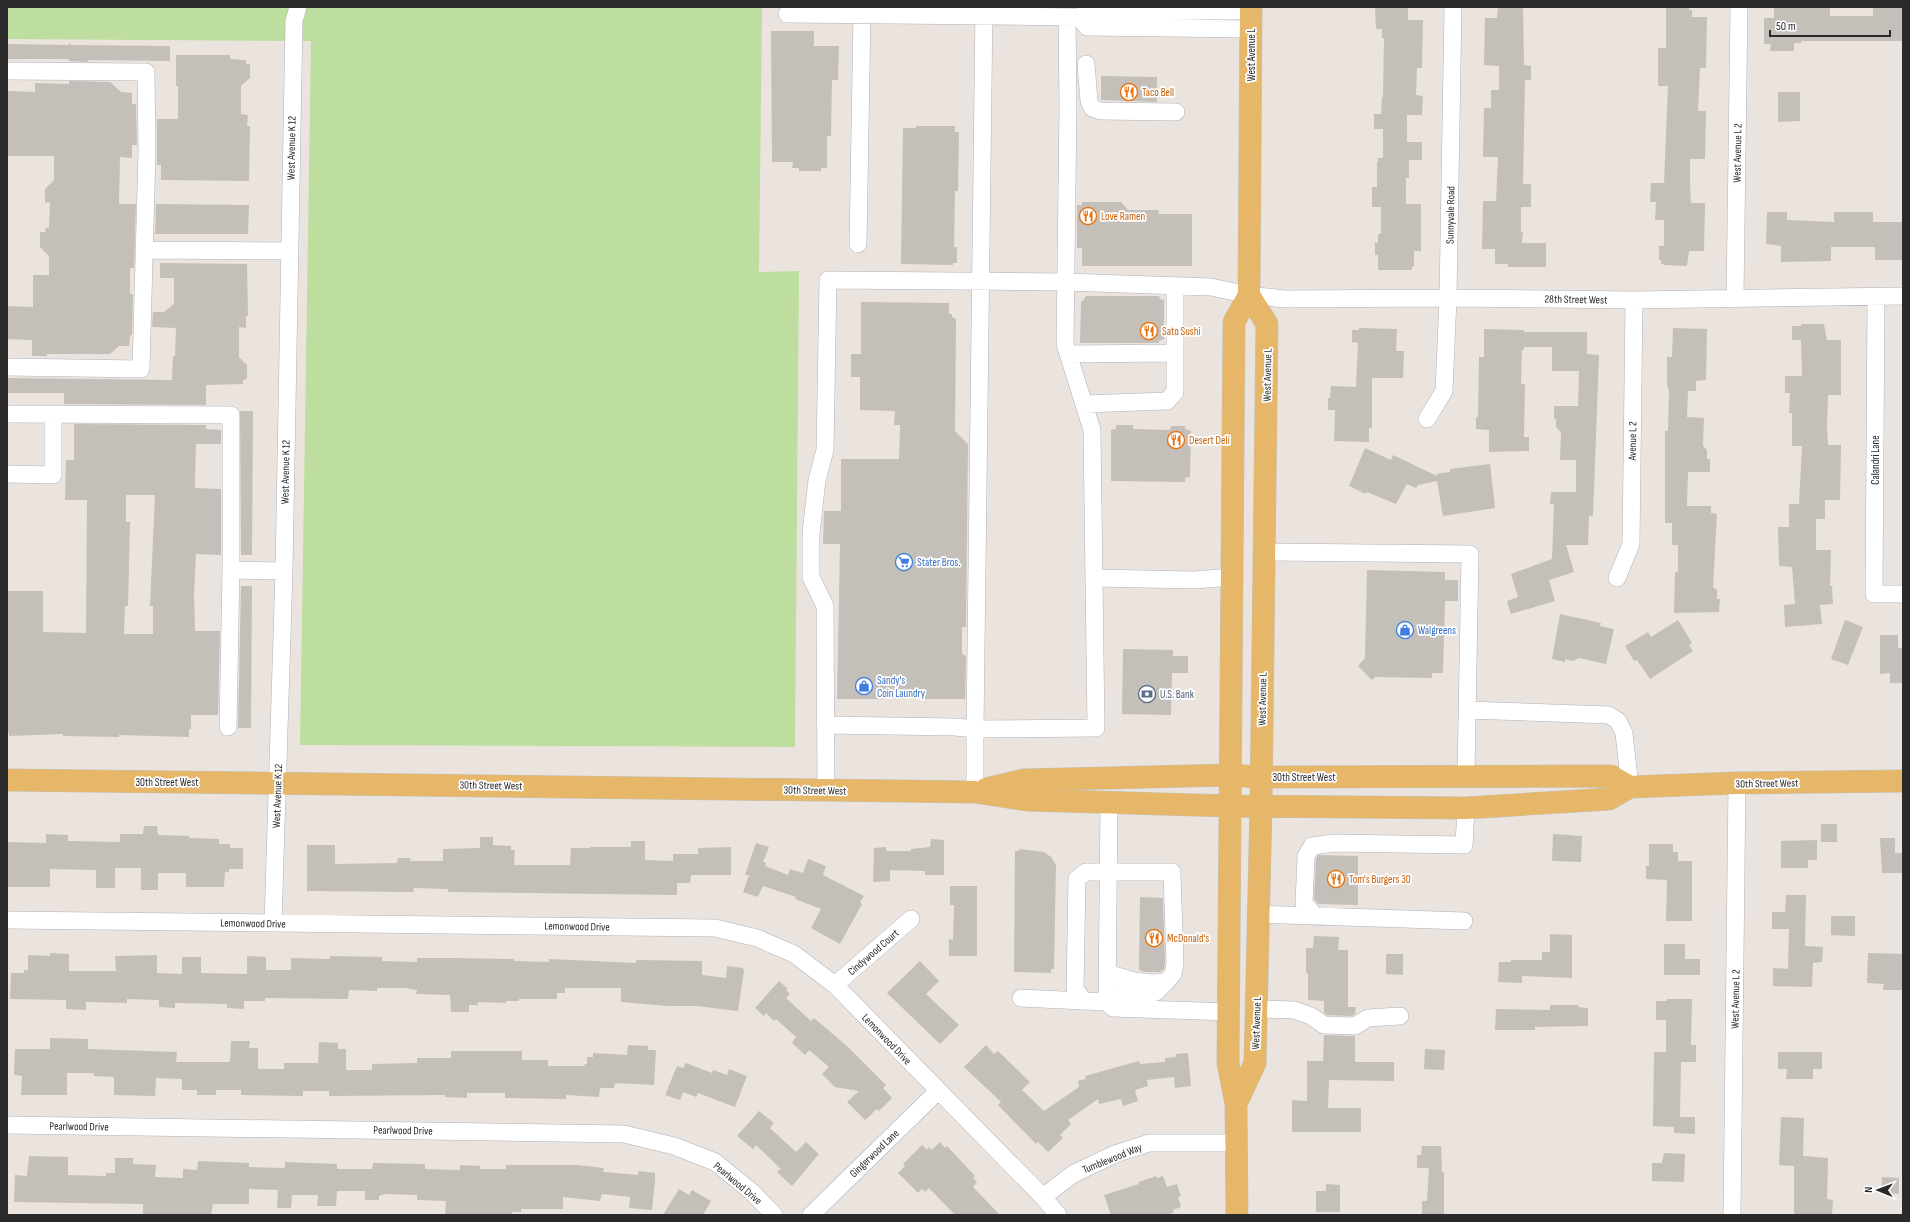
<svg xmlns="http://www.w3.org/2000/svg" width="1910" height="1222" font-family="'Sofia Sans Condensed',sans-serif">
  <rect width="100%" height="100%" fill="#ebe4de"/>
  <!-- green -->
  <path fill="#bdde9e" d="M7 7H762L759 272 799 271 795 747 300 745 311 41 7 39Z"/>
  <!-- building -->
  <path fill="#c4bfb9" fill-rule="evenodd" d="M1375 7H1408V20H1423L1422 68H1417L1416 95 1423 96 1422 115H1407V142H1422V160H1409V178H1406V204H1421V251H1414V267L1412 266V270H1378V255H1375V242L1378 243V234H1381V207H1372V187H1377V162H1378V158H1383V129H1374V114H1381L1382 97H1383L1384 38H1382V29H1376Z
    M1498 7H1523L1524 65 1531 66V80H1525L1523 184H1531V207H1521V232H1523L1522 243H1546V267H1508V264H1495V249H1482L1483 201H1496L1498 157H1483L1484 108H1491V90H1499V66L1484 65 1485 18H1497Z
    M1666 7H1689V10H1692V17H1707L1706 68H1700L1698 111H1706L1705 159H1690V184L1691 203H1705L1704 251H1689L1687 266 1664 265V264H1661V260H1659V246H1664V220H1655L1656 202H1650L1651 183H1664L1668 86H1658V48H1666Z
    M1774 7H1830V16H1873V7H1903V41H1801V43H1794V51H1770L1771 44H1764V18H1774Z
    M771 31H814V46H839L838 80H832L831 136H827V168H821V171H799V168H792L793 162H772Z
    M69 43 71 45 170 46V61L87 60 89 62 69 61V59H7V44L69 45Z
    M176 55H230V59L246 60V64H250V78L241 86V114L248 115 247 126H250L249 181 161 180V165H157V119H178V86H176Z
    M1101 76 1157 77V102L1101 100Z
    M69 81 110 82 121 92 132 93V104H136L137 145H132V158L120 157 119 204H136L134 268H130V294H133L132 335H130L129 346H119L110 354H47V356H32V340L7 339V306L33 307V275H49V256L40 247V232H46L45 228H49L50 202 45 203V189L54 180V156H7V91L35 92V83L69 84Z
    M1778 92H1800V121L1778 122Z
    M916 126H955V132H959L958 191H955L954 247H957V263H953V265L901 264 903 128H916Z
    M1082 202H1121L1128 210H1159L1158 214H1192V266H1082V248H1077V205H1082Z
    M156 204 249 205 248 234H155Z
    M1767 212H1787V220L1834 222V212H1873V222H1903V260H1875V247H1831V261L1781 262V246L1766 244Z
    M160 263 247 264 248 316H246V328L239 327V357L247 365V379L243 380V384L206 385V405L64 404V393H7V378L172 380 173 356H175L176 328 152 327 153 312H164L174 304V278H160Z
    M1086 296H1159L1160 299 1164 300V339L1159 341V343H1080L1081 301H1083Z
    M861 302 949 303V314H952V317L956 319 955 431 968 444 966 627H962V654L966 656 965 699H837L840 544H823L824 511H841V459H899L900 425H894L895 411 860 410V377H851V354H861Z
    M1801 324H1824L1827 340H1841V395H1828L1827 426 1828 445H1841L1840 500H1825V519H1816V550H1831L1830 586H1832L1833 604 1820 605 1822 624 1785 627 1784 605 1795 604 1792 567 1779 566 1778 527H1789V504H1799L1802 446H1792V413H1789L1790 393H1785V376H1802L1801 340H1792V326H1801Z
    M1359 328 1397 329 1396 351H1404L1403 378H1372V428H1369V442L1334 441 1335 410H1328V398H1330L1331 386 1356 387 1358 343 1352 342V330H1359Z
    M1673 328 1707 329 1706 380 1696 381V391H1688L1687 417 1704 418 1703 446 1707 450V459H1710V472H1688L1687 506H1711V513L1717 514 1713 587 1717 590V599H1720L1719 612 1674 613 1675 572H1678V545H1672V523H1665V431H1668L1669 392 1667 384V357H1672Z
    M1484 329 1524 330V332H1587V354L1599 355 1593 516H1589L1588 545H1566L1574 572 1549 580 1555 601 1511 614 1507 601 1518 597 1511 574 1552 559 1554 504H1550L1551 492H1576V460H1560L1561 432 1556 427V419H1554V406H1578L1579 371H1552V347H1524V350H1522L1521 384H1525L1524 437H1529V451L1489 452V430L1476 429V417H1478L1479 357H1484Z
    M240 411H253L252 555H241Z
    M74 424 206 425V429L221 430V444H196L195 479V488L221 489V555L196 554 194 595 195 631H220L218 715H191V729H189V737L119 735V737L63 736V734L9 736V733H7V591H43V632L86 633 87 500H65L66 460H74ZM126 495H155L150 606H153V634H124L125 606H128L130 522H126Z
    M1116 425H1133V429L1170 430 1171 426H1185V429L1191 431 1190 477 1185 478V482L1111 481V430L1116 429Z
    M1365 448 1391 460 1393 455 1437 476 1436 474 1450 472V469L1490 464 1495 508 1443 516 1437 481 1418 485 1416 488 1407 484 1396 504 1367 492 1366 494 1349 486Z
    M1367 570 1445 572V580H1458V601H1445L1443 673H1432V678L1375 677 1372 680 1358 666 1365 658Z
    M241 586H252L251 728H238Z
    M1560 614 1601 623 1600 626 1614 629 1606 664 1579 658 1573 661 1565 659V662L1552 659Z
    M1678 620 1692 643 1689 645 1693 651 1650 679 1637 660 1634 661 1625 646 1648 632 1651 637Z
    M1845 620 1863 627 1848 665 1831 659Z
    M1880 635H1898V648H1903V683H1890V673L1880 674Z
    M1123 649 1173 650V656H1188V673H1172L1171 715 1122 714Z
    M1821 824H1837V842H1821Z
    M144 826H157L158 835 189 836V838L219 839V844H230V848H243V869H229V872H225L224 887H186V873H158V890H141V868H115V888H96V870L50 869V887H8L7 842 46 843V834L68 835V841L120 842V834H143Z
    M1553 834 1582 836 1581 862 1552 861Z
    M480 837H493V845L511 846V850H515L514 865H570L571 848H590V847H631V841H645V860L673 861V854H698V848L731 847V875H691L690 883H677V895L448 892V889L414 888 413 892 307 891V845H335V864L397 863 398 858H410V861H443V849L480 848Z
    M1880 838H1895V853H1903V873H1882Z
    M931 839 944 840V875H925V871L890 870V881L873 882 874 848 886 847V851H911V849L930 847Z
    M1817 840V860H1808V868H1781V841Z
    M756 843 769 847 763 862 766 863 765 866 788 875 790 869 803 873 808 859 826 866 823 875 864 896 860 902 862 904 840 944 811 928 821 909 795 899 796 897 763 886 758 897 743 892 749 875H745Z
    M1649 844H1673V852H1678V861H1692V921H1666L1667 880 1646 879V866H1649Z
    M1019 849 1044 852 1051 857 1056 865 1054 969H1051V973L1014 972 1015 851H1019Z
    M1318 855 1358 856V905L1318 904 1314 899 1316 859Z
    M950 886H977V956H949V939L953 940 954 905H950Z
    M1786 895H1806L1805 946 1823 947 1822 962 1813 963 1812 987 1773 986V968L1788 969 1789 929H1772V912H1785Z
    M1140 897 1163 898 1165 963 1164 969 1160 972H1145L1139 970Z
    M1831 916H1855V936L1831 935Z
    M1550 934 1572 935V978L1522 976V983L1498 982 1499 962H1511V960H1542V952H1550Z
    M1314 936 1339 937 1338 950H1348V1007H1356L1355 1014 1352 1016 1327 1015 1324 1013V1001L1308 1000V973H1306V948H1313Z
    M1664 944H1685V959H1700V975H1664Z
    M50 953 69 954V971H116L115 956 157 955V973L182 974V957H201V973L247 974V956L266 957V970H291V958L330 959V956L382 957V961L417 962V958H451L514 959V961L549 962V959L636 963V960L702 961V975L726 978 727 966 743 968 744 971 738 1011 696 1006H668L621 1002V988H565V993H557V999H519V1001H506V1003L478 1002V1005H469V1012H451L450 995 416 994 417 990 405 988H377V991L349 990 348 999 265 998V1001H244V1009L227 1008V1004L175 1003V1008L159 1007V1000L127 999V1003L86 1002V1010L66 1009V1000L10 999 11 973H24V970H28V955L50 956Z
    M1868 953 1903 954V990H1883L1884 984 1867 983Z
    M1386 954H1403V975L1386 974Z
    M920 961 939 981 926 994 959 1025 940 1044 887 993Z
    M779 981 788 989 786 990 790 994 786 998 811 1021 814 1018 847 1046 886 1085 883 1088 892 1098 879 1111 877 1109 865 1120 847 1102 859 1091 835 1087 822 1074 829 1067 809 1050 805 1055 792 1043 796 1037 776 1019 774 1021 766 1013 764 1016 755 1008Z
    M1667 999H1692L1691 1045H1696V1062H1681L1680 1117H1695V1134L1674 1133V1127L1653 1126 1654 1052H1666V1020H1656V1001H1667Z
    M1550 1005H1578V1007L1588 1008V1026L1535 1027V1030H1495L1496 1009 1550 1010Z
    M1324 1035 1355 1036V1062H1394V1081L1329 1080 1328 1108H1361V1132H1292V1100L1307 1101V1061H1323Z
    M50 1038 88 1039V1049L177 1052 176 1062H230L231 1041H250L249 1048H258V1069H284V1063H318L319 1042 338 1043V1049H346V1070H372V1064L417 1063V1058H451V1051H522V1060H548V1066H584L585 1064H587V1057H593V1053L627 1055 628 1045 648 1046V1050H656L654 1085 615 1083 614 1088H600L599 1097 566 1095V1099L505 1098V1093H467V1098L445 1097V1095L329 1096V1091H303V1096L241 1095V1090H216V1095H197V1090H182V1079L156 1078 155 1096 114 1095V1077L94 1076V1073H67V1095H21L22 1076 14 1075 15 1049H50Z
    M986 1045 994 1054 998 1051 1030 1082 1022 1090 1044 1111 1079 1087 1078 1081 1086 1079 1085 1076 1139 1061 1140 1064 1165 1062V1058L1176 1057V1054L1188 1053 1191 1086 1175 1088 1174 1077 1147 1080 1148 1086 1135 1090 1138 1101 1123 1106 1121 1099 1099 1104 1098 1099 1068 1120 1071 1124 1060 1135 1063 1138 1048 1152 1038 1142 1036 1144 998 1105 1001 1102 964 1067Z
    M1425 1049 1445 1050 1444 1070 1424 1069Z
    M1778 1052H1822V1069H1813V1079H1786L1787 1069H1778Z
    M686 1063 712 1073 713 1070 727 1075 729 1069 747 1076 735 1107 698 1093 696 1097 683 1092 680 1100 665 1095 677 1066 683 1068Z
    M759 1111 774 1123 770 1128 796 1152 806 1142 819 1154 792 1186 777 1172 781 1169 756 1145 753 1149 737 1136Z
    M1781 1117 1804 1118 1803 1156 1828 1158 1827 1199 1833 1200 1832 1215H1794V1166L1779 1165Z
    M940 1142 945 1148 947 1146 975 1176 973 1178 977 1182 973 1187 1000 1215H955L929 1188 925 1192 922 1189 918 1193 898 1173 905 1166 903 1164 922 1145 927 1150 929 1147 932 1150Z
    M1422 1146H1441L1442 1172H1444V1215H1422V1201H1427L1429 1168H1417V1155H1421Z
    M1664 1153 1685 1154 1684 1182 1652 1181V1163H1662Z
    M29 1156 68 1157V1175L106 1176V1173H115V1158H133V1164L156 1165 155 1177 183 1178V1169L197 1170 198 1161 249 1163V1167L285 1168V1162L337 1164V1169H372L373 1163 425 1164V1169L460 1170V1165L480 1166V1169H506V1165H577L604 1168 603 1172 638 1175 639 1171 655 1173V1181L652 1210 629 1208 630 1197 602 1194 600 1201 563 1197V1209H521V1212H512V1215H445L446 1201 417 1200V1195L385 1194 379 1196V1200H365V1191H337L336 1206H317L318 1195H292L291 1208H277L278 1190 249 1189V1204H213L211 1215H143V1204L14 1202 15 1175 27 1176Z
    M1156 1176 1157 1178 1163 1176 1167 1187 1177 1184 1181 1196 1178 1197 1181 1207 1173 1210 1174 1212 1168 1215H1111L1104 1195 1139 1184V1182Z
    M1882 1177 1899 1178V1194L1881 1193Z
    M1326 1184 1340 1185V1212H1316V1191H1326Z
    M679 1189 689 1195 692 1190 711 1201 703 1215H663Z"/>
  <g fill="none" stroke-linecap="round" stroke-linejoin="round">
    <!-- minor casing -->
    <g stroke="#aeb2ba" stroke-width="18">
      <path id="minor" d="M984 7 975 729 1096 728 1092 430 1065 344 1068 106 1067 17
        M787 14 1079 17 1088 11H1251
        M1079 17 1087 27 1251 29
        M1086 64 1089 101 1092 108 1101 111 1176 112
        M7 71 146 72 147 151 141 369 7 367
        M858 244 862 14
        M145 250 289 251
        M1876 297 1874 594H1903
        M1735 299 1739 7
        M1068 354 1175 353
        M1084 404 1167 401 1175 392V286
        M7 414 231 415V570L228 727
        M1427 419 1444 391 1448 298 1453 7
        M7 474 53 475V414
        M1264 552 1470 554 1466 776
        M231 570 284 571
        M1094 578 1194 580 1233 577
        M1617 578 1631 544 1634 300
        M1467 710 1609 715 1618 721 1624 733 1630 787
        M825 725 955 727 975 729V792
        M826 790 825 606 811 577V533L817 480 825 450 828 280 1065 282 1211 287 1249 295 1285 299 1448 298 1634 300 1903 296
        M1109 803 1107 1002 1113 1008 1229 1012
        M1258 914 1464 921
        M1316 917 1304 903 1306 856 1312 846 1334 843 1464 845 1466 808
        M7 920 715 928 757 938 794 954 835 985 1043 1197 1058 1215
        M273 923 284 571 294 21 298 7
        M1107 973 1134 981 1152 983 1166 982 1173 974 1175 964 1172 872H1086L1077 879 1075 989 1084 1001 1107 1002
        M835 985 911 919
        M1107 993 1145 995 1156 992 1165 983
        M1021 998 1084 1001
        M1256 1009 1294 1010 1311 1016 1324 1025 1355 1026 1368 1018 1400 1016
        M7 1125 624 1134 674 1146 715 1162 752 1192 774 1215
        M1043 1197 1073 1174 1115 1154 1149 1143H1238
        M811 1215 938 1091
        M1732 1215 1737 783"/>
    </g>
    <!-- major casing -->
    <g stroke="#c3c3c3" stroke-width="23">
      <path id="major" d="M7 780 975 792 1027 800 1229 806 1466 808 1609 799 1630 787 1737 783 1903 781
        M986 789 1024 780 1229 775 1261 777 1611 776 1630 787
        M1236 1104 1255 1063 1261 806 1267 324 1249 295
        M1237 1215 1236 1104 1228 1063 1234 322 1249 295 1251 7"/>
    </g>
    <!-- minor -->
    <use href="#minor" stroke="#fff" stroke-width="17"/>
    <!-- major -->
    <use href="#major" stroke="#e6b768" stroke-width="22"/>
  </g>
  <!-- icons -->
  <defs>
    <g id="restaurant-ring" transform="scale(0.9)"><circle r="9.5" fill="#fff" stroke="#e8710a" stroke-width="1.5"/><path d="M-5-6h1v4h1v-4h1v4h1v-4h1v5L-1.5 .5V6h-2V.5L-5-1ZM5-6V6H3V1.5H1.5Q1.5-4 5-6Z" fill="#e8710a"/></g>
    <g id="supermarket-ring" transform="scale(0.9)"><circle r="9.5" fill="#fff" stroke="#3f7fe0" stroke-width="1.5"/><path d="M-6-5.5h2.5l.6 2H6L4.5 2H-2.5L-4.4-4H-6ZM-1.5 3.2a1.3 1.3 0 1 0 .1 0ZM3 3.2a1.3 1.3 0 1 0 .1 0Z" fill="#3f7fe0"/></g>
    <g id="shop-ring" transform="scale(0.9)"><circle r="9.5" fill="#fff" stroke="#3f7fe0" stroke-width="1.5"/><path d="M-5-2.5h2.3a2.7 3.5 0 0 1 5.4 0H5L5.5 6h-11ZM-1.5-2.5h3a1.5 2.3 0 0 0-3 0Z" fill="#3f7fe0"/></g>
    <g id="bank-ring" transform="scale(0.9)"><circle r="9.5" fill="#fff" stroke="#5c6f8a" stroke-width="1.5"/><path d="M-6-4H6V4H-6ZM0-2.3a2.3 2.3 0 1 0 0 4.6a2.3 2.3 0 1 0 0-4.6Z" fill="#5c6f8a"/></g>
  </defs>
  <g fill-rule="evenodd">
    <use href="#restaurant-ring" x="1129" y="92"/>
    <use href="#restaurant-ring" x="1088" y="216"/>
    <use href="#restaurant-ring" x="1149" y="331"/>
    <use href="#restaurant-ring" x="1176" y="440"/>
    <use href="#supermarket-ring" x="904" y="562"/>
    <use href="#shop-ring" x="1405" y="630"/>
    <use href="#shop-ring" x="864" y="686"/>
    <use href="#bank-ring" x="1147" y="694"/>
    <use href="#restaurant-ring" x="1336" y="879"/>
    <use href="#restaurant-ring" x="1154" y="938"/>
  </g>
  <g text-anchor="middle" stroke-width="3.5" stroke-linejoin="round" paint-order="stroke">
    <!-- street labels -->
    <g font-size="11" fill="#2a2a2a" stroke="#fff">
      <text transform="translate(1251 55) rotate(-90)" y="4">West Avenue L</text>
      <text transform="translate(291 148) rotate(-89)" y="4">West Avenue K 12</text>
      <text transform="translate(1737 153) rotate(-89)" y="4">West Avenue L 2</text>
      <text transform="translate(1450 215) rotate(-89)" y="4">Sunnyvale Road</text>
      <text transform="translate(1576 299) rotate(1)" y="4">28th Street West</text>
      <text transform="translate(1267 375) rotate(-89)" y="4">West Avenue L</text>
      <text transform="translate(1632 441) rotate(-89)" y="4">Avenue L 2</text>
      <text transform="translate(1875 460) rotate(-90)" y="4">Calandri Lane</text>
      <text transform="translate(285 472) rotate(-89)" y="4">West Avenue K 12</text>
      <text transform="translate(1262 699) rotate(-89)" y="4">West Avenue L</text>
      <text x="1304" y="781">30th Street West</text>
      <text x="167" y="786">30th Street West</text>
      <text transform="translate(1767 783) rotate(-1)" y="4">30th Street West</text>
      <text transform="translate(491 785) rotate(1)" y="4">30th Street West</text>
      <text transform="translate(815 790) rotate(1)" y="4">30th Street West</text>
      <text transform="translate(277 796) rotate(-88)" y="4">West Avenue K 12</text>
      <text transform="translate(253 923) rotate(1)" y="4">Lemonwood Drive</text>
      <text transform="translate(577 926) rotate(1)" y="4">Lemonwood Drive</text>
      <text transform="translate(873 952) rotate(-41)" y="4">Cindywood Court</text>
      <text transform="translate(1735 999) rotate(-89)" y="4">West Avenue L 2</text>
      <text transform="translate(1256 1023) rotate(-88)" y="4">West Avenue L</text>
      <text transform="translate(887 1039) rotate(46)" y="4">Lemonwood Drive</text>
      <text transform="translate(79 1126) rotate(1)" y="4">Pearlwood Drive</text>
      <text transform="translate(403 1130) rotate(1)" y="4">Pearlwood Drive</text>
      <text transform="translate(874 1153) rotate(-44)" y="4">Gingerwood Lane</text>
      <text transform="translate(1112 1158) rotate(-22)" y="4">Tumblewood Way</text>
      <text transform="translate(738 1183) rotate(40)" y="4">Pearlwood Drive</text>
    </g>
    <!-- food labels -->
    <g font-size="11" fill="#c56008" stroke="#fff" text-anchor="start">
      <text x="1142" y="96">Taco Bell</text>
      <text x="1101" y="220">Love Ramen</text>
      <text x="1162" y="335">Sato Sushi</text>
      <text x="1189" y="444">Desert Deli</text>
      <text x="1349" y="883">Tom's Burgers 30</text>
      <text x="1167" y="942">McDonald's</text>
    </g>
    <!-- shop labels -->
    <g font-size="11" fill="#366cbe" stroke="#fff" text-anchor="start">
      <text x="917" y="566">Stater Bros.</text>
      <text x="1418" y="634">Walgreens</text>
      <text x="877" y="684">Sandy's<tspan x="877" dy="13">Coin Laundry</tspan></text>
    </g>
    <!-- service labels -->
    <g font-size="11" fill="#4e5e75" stroke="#fff" text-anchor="start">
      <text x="1160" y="698">U.S. Bank</text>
    </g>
  </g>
  <!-- border -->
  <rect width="1910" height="1222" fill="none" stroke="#2a2a2a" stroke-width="16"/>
  <!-- north arrow -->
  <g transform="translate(1878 1190) rotate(271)" stroke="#ffffff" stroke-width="3" paint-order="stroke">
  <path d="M0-3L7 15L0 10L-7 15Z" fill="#2a2a2a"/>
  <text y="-6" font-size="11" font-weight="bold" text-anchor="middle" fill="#2a2a2a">N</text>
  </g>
  <!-- scale -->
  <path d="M1770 30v6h120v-6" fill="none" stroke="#2a2a2a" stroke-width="2"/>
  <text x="1776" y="30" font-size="12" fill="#2a2a2a" stroke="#ffffff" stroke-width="3" paint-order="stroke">50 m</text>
</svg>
